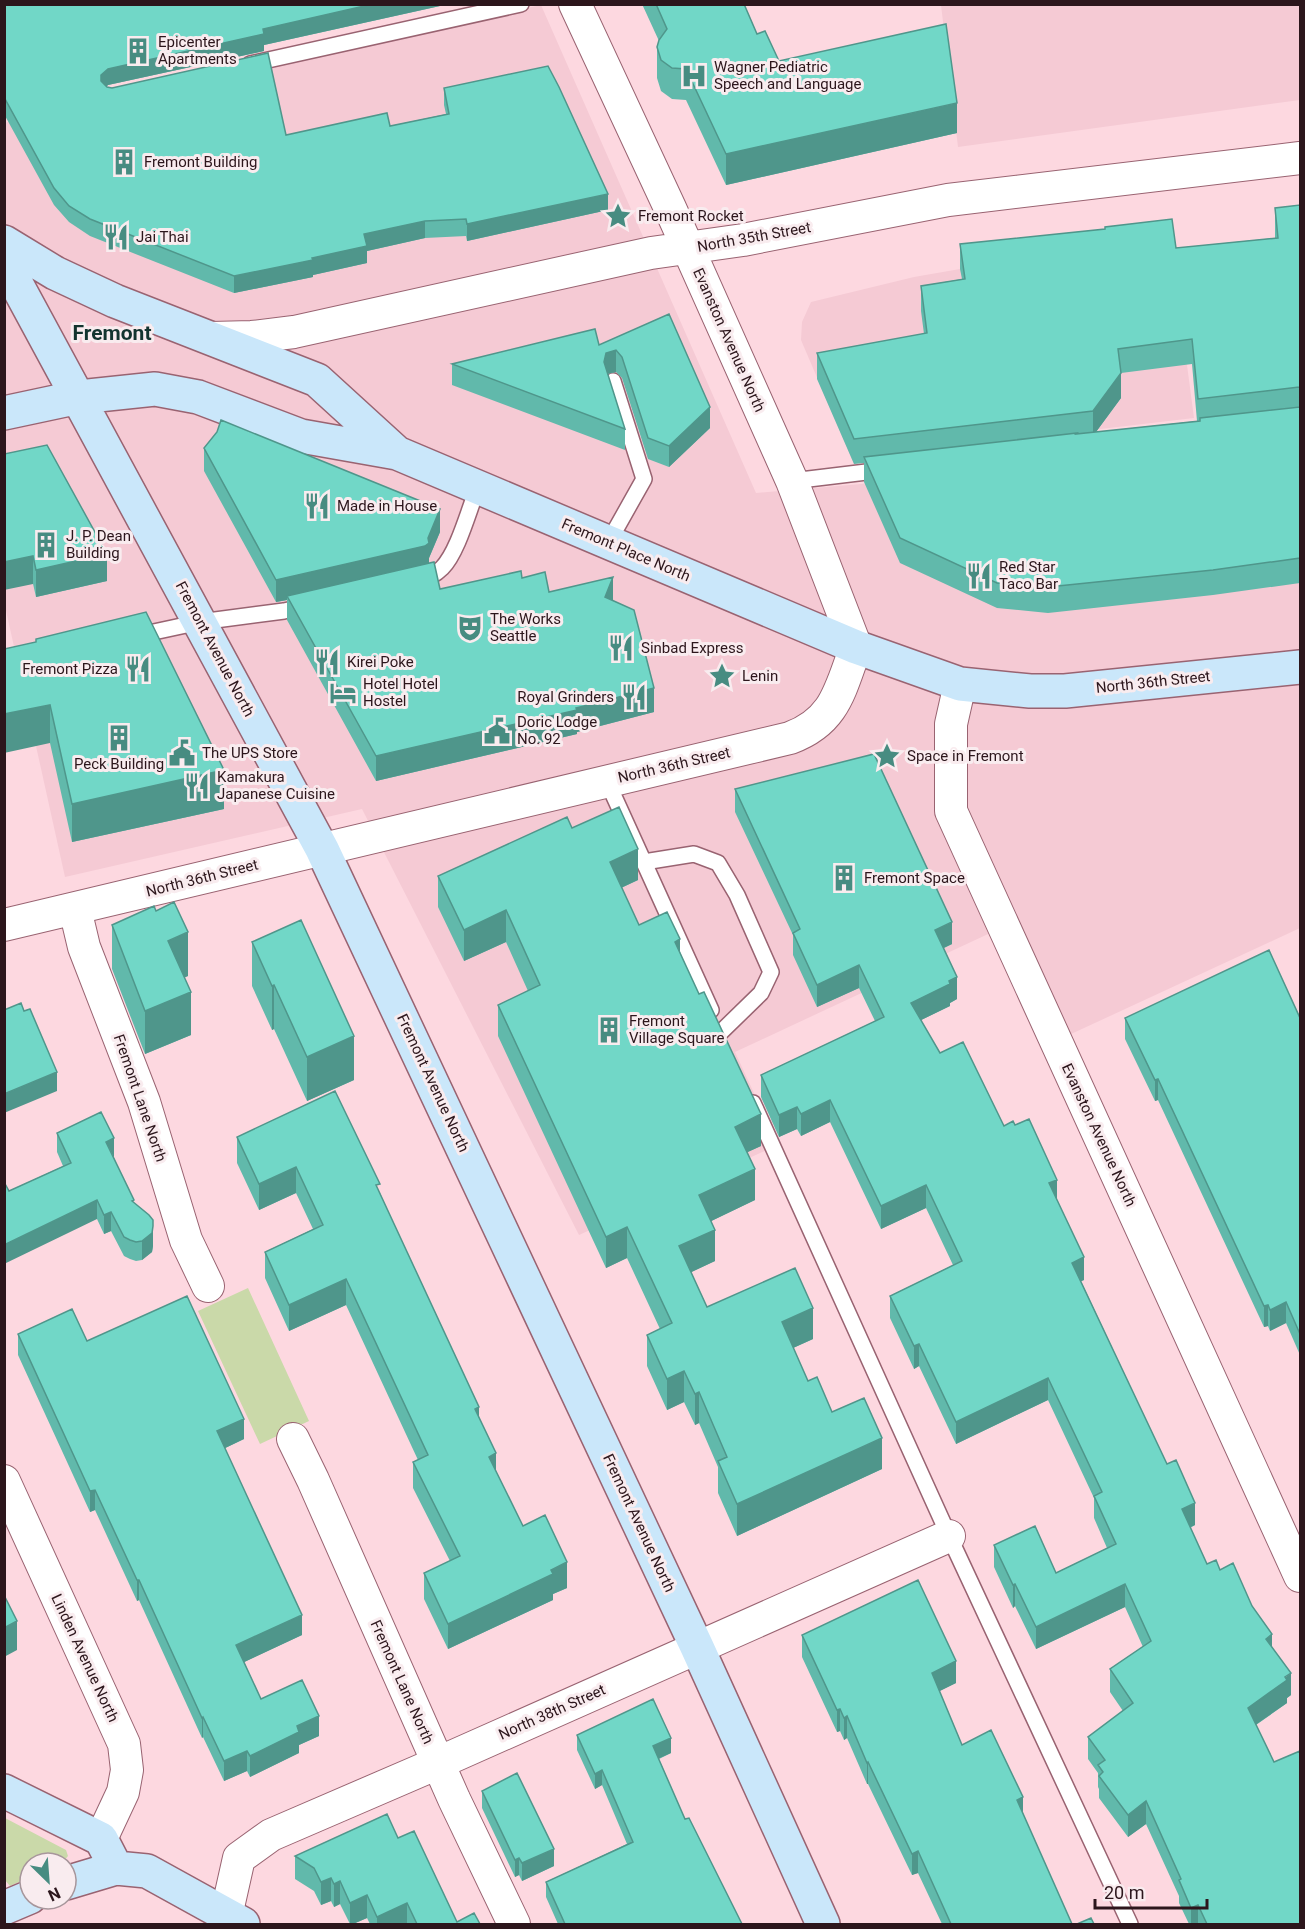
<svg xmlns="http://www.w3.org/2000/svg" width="1305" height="1929" font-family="Roboto,sans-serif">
  <rect width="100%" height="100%" fill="#fdd8e0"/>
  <!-- built -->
  <path fill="#f5cad4" d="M541 5 756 493 861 484 1006 465 1300 431V928L1056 1041 1001 928 735 1052 778 1145 579 1235 362 809 65 877 5 606 4 123Z
    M941 5H1300V100L958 147Z
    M1104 254 1187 365 1194 418 941 448 854 464 801 340 802 322 811 302 914 277 960 269Z"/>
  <!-- green -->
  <path fill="#cad9a9" d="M248 1288 309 1421 260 1444 198 1311Z
    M5 1818 66 1850 68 1856C60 1867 43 1863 30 1863V1877L10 1886 5 1880Z"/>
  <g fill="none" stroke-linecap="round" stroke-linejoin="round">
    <!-- lane casing -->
    <g stroke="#996371" stroke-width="18">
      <path id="lane" d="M250 64 521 4
        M792 481 883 470
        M608 543 644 479 613 381
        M418 581C427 579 435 575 442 568 458 552 469 509 478 487
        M135 636 200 622 284 611 306 606
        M607 781 711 1010
        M644 862 694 854 718 863 737 895 771 972 761 993 721 1032
        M753 1103 949 1536 1130 1924"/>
    </g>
    <!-- street casing -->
    <g stroke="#996371" stroke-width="34">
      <path id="street" d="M211 338 252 337 294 332 651 253 743 240 948 200 1300 158
        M960 684 951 724V811L1300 1576
        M75 909 84 947 144 1102 186 1240 208 1286
        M4 925 790 738C836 721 840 689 856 647L792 481 670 208 575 4
        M293 1439 313 1480 454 1799 514 1924
        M4 1481 124 1744 127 1770 123 1792 101 1839
        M228 1924 226 1916 239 1858 271 1835 438 1763 949 1536"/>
    </g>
    <!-- secondary casing -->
    <g stroke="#996371" stroke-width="36">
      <path id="secondary" d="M4 242 55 273 115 301 317 380 397 453
        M4 261 322 849 697 1647 823 1924
        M4 413 79 397 155 389 198 397 301 436 397 453 856 647 960 684 1030 691H1065L1300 667
        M4 1791 101 1839 116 1868
        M66 1883 116 1868 147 1871 243 1924
        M4 1908 30 1897"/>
    </g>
    <!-- lane -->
    <use href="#lane" stroke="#fff" stroke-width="15"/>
    <!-- street -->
    <use href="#street" stroke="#fff" stroke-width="32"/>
    <!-- secondary -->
    <use href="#secondary" stroke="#cae7fa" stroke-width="33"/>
  </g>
  <!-- wall -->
  <path fill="#61b9ab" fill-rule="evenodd" d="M4 4H449L264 45V51L108 85 106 87 286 135 390 126 446 114 444 105V88L608 210 467 241 466 236 425 238 367 251V263L313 275V277L234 293 90 236 69 222 54 205 4 114Z
    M642 4H744L757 34 779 61 957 133 726 185 686 100 672 99 661 91 657 78V47L659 41Z
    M1300 205V583L1213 595 1048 613 997 608 900 563 864 482V463L854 464 817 379V353L924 334 921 311V286L962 279 960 269V244L1176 248 1275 238V208ZM1192 364 1197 421 1096 432 1121 398V373Z
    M669 314 710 428 669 467 648 459 622 378 616 372 607 374 625 429V450L452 385V364L599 345Z
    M204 448 440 532 429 558V563L440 589 522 578 549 592 613 601 654 712 577 732V734L376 781 287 620V600L276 602 204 471Z
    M4 454 107 581 36 597Z
    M36 639 224 809 72 842 50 743Z
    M735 789 952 944 944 948 957 999 950 1003V1006L921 1020 940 1053 1004 1126 1057 1200 1084 1280 1081 1281 1195 1525 1190 1528 1207 1564 1220 1570 1252 1606 1272 1647 1291 1695 1287 1698V1703L1256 1725 1300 1924H1189L1179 1903V1896L1146 1824 1128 1837 1099 1798V1789L1098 1787V1773L1088 1759V1737L1123 1711 1110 1692V1669L1143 1647 1125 1607 1036 1649 1015 1606 1013 1608 994 1567V1545L1056 1573 1107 1548 1094 1518V1498L1048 1400 956 1444 919 1366 914 1369 890 1318V1296L953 1265 926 1208 881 1229 830 1122 801 1136 797 1129 779 1137 761 1097V1075L875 1021 859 988 817 1007 793 955V935L735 812Z
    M572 828 638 880 621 888 639 925 680 952 761 1146 747 1152 755 1200 711 1221 715 1261 691 1272 707 1307 813 1339 793 1348 808 1381 832 1412 882 1469 737 1536 718 1493V1467L699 1423 695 1425 684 1402 667 1410 647 1366V1335L660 1329 627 1258 606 1268 498 1036V1005L528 991 506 942 464 961 438 907V876Z
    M156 911 188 976 184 977 191 1035 145 1054 112 969V925Z
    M252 942 354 1080 307 1101 274 1029 272 1030 252 986Z
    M1125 1018H1300V1355L1286 1323 1270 1331 1268 1326 1264 1327 1158 1100 1155 1101 1125 1039Z
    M57 1133 114 1158 153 1246 152 1252 142 1260 136 1261 130 1259 124 1256 111 1231 104 1234 97 1219 9 1191 63 1166 57 1152Z
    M237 1137 380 1193 479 1418 496 1472 523 1526 567 1588 553 1594V1600L448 1649 424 1599V1573L450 1561 413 1488V1462L418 1460 346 1305 289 1331 265 1278V1252L313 1229 296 1193 259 1210 237 1163Z
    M18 1334 87 1341 244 1439 225 1448 302 1635 244 1662 261 1699 319 1736 299 1745V1753L250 1777 247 1771 224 1781 203 1737 202 1738 139 1600 137 1601 95 1510 90 1512 18 1355Z
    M802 1635 956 1683 939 1691 962 1745 1023 1814 1072 1924H942L918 1873 912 1875 868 1784H867L847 1738 844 1740 840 1731 837 1732 802 1657Z
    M577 1735 671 1753 659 1759 685 1819 742 1924H558L546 1897V1882L627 1844 602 1785 595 1789 577 1750Z
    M482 1791 554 1866 522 1881 519 1875 515 1877 482 1808Z
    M398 1838 457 1922 480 1924H370L367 1918 353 1924H350L340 1904 334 1907 331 1901 321 1905 314 1891 295 1879V1856Z"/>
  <!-- shaded-wall -->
  <path fill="#4f968b" d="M373 4H449L264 45V51L108 85 101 92V75L108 69 263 29Z
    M957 103V133L726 185V154Z
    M608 194V210L467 241V224Z
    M425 221V238L367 251V263L313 275V277L234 293V276L312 258 364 234Z
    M616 350V372L606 374 604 362 606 353Z
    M1121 373V398L1093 436V411Z
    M710 407V428L669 467V446Z
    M440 509V532L429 558V566L287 596V600L276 602V580L428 538Z
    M107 554V581L36 597V570Z
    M33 556V584L4 590V562Z
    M613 577V601L605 597Z
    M654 688V712L577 732V734L376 781V756L576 708Z
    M50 705V743L4 753V714Z
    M224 770V809L72 842V804Z
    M638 849V880L610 893V862Z
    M506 910V942L464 961V930Z
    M952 922V944L935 952V930Z
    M188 932V976L168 985V941Z
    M680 939V971L675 942Z
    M859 965V988L817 1007V985Z
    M957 977V999L950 1003V1006L911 1025V1003Z
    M274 985V1029L272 1030V986Z
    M191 992V1035L145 1054V1011Z
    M354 1036V1080L307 1101V1057Z
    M57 1072V1091L4 1113V1094Z
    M1158 1079V1100L1155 1101V1080Z
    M830 1100V1122L801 1136V1114Z
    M797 1107V1129L779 1137V1115Z
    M761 1114V1146L735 1158V1127Z
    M114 1138V1158L106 1142Z
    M296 1167V1193L259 1210V1184Z
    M755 1169V1200L699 1227V1195Z
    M1057 1180V1202L1049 1183Z
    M926 1185V1208L881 1229V1206Z
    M97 1200V1219L4 1264V1245Z
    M111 1212V1231L104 1234V1215Z
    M153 1226V1246L152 1252 142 1260V1241Z
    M627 1227V1258L606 1268V1237Z
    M715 1230V1261L679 1278V1246Z
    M1084 1257V1280L1072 1285V1263Z
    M346 1279V1305L289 1331V1305Z
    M1286 1302V1323L1270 1331V1310Z
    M1268 1305V1326L1264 1327V1306Z
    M813 1308V1339L782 1353V1322Z
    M919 1344V1366L914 1369V1346Z
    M684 1371V1402L667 1410V1379Z
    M1048 1378V1400L956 1444V1422Z
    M699 1392V1423L695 1425V1394Z
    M479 1407V1433L475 1409Z
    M244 1419V1439L217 1452V1431Z
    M882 1438V1469L737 1536V1504Z
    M496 1453V1478L489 1457Z
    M95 1490V1510L90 1512V1491Z
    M1195 1503V1525L1182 1531V1509Z
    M567 1562V1588L553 1594V1600L448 1649V1624Z
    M137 1580H139V1600L137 1601Z
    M1015 1584V1606L1013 1608V1585Z
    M1125 1584V1607L1036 1649V1627Z
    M302 1615V1635L236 1666V1645Z
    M17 1621V1650L4 1657V1628Z
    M1272 1634V1657L1266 1639Z
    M956 1661V1683L932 1695V1673Z
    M1291 1673V1695L1287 1698V1703L1248 1730V1708Z
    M840 1709V1731L837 1732V1710Z
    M319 1716V1736L299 1745V1753L250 1777V1756L297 1726Z
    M847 1716V1738L844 1740V1718Z
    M203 1717V1737L202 1738V1718Z
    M671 1738V1753L653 1761V1746Z
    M247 1751V1771L224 1781V1761Z
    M868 1762V1784H867V1763Z
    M602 1770V1785L595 1789V1774Z
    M1023 1797V1819L1017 1800Z
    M1146 1801V1824L1128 1837V1815Z
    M554 1849V1866L522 1881V1863Z
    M918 1851V1873L912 1875V1854Z
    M519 1858V1875L515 1877V1860Z
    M331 1878V1901L321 1905V1882Z
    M340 1881V1904L334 1907V1884Z
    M367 1895V1918L353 1924H350V1903Z
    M407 1903V1924H377V1917Z
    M1198 1905V1924H1191V1908Z"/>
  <!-- building -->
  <path fill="#71d7c7" stroke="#4f968b" stroke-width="1.5" d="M4 4H373L263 29 264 34 108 69 101 75V81L107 87 112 88 268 53 286 135 387 113 390 126 449 114 444 88 548 66 559 87 608 194 467 224 466 219 425 221 364 234 367 246 312 258 313 260 234 276 90 219 69 206 54 188 4 97Z
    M656 4H744L757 34 765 31 779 61 946 24 957 103 726 154 686 69 672 68 661 60 657 47 659 40 667 29Z
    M1300 205V388L1299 387 1198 399 1192 339 1118 349 1121 373 1093 411 854 439 817 353 927 333 921 286 965 279 960 244 1105 229V227L1172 219 1176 248 1278 238 1275 208Z
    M669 314 710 407 669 446 648 438 622 357 616 350 606 353 604 362 625 429 452 364 595 329 599 345Z
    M1300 407V558L1213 570 1048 587 997 583 900 538 864 457 1077 433 1076 434 1200 421V418Z
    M221 420 440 509 428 538 429 543 425 546 276 580 204 448 217 432Z
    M47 445 107 554 36 570 33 556 4 562V454Z
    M434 562 440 589 521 571 522 578 545 572 549 592 613 577 605 597 634 610 654 688 576 708 577 710 376 756 287 596Z
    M146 612 224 770 72 804 50 705 4 714V649L36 642V639Z
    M874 754 952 922 935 930 957 977 949 981 950 984 911 1003 940 1053 963 1042 1004 1126 1013 1121 1015 1125 1029 1119 1057 1180 1049 1183 1084 1257 1072 1263 1167 1464 1176 1460 1195 1503 1182 1509 1207 1564 1216 1560 1220 1570 1233 1563 1252 1606 1272 1634 1266 1639 1291 1673 1285 1677 1287 1680 1248 1708 1274 1762 1300 1751V1924H1207L1198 1905 1191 1908 1179 1880 1181 1879 1146 1801 1128 1815 1099 1776 1103 1772 1098 1765 1105 1760 1088 1737 1133 1703 1110 1669 1151 1641 1125 1584 1036 1627 1015 1584 1013 1585 994 1545 1035 1526 1056 1573 1116 1544 1094 1496 1102 1492 1048 1378 956 1422 919 1344 914 1346 890 1296 962 1261 926 1185 881 1206 830 1100 801 1114 797 1107 779 1115 761 1075 884 1017 859 965 817 985 793 933 800 929 735 789Z
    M619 807 638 849 610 862 639 925 667 912 680 939 675 942 699 994 704 992 761 1114 735 1127 755 1169 699 1195 715 1230 679 1246 707 1307 795 1268 813 1308 782 1322 808 1381 817 1377 832 1412 864 1398 882 1438 737 1504 718 1461 727 1457 699 1392 695 1394 684 1371 667 1379 647 1335 672 1323 627 1227 606 1237 498 1005 540 985 506 910 464 930 438 876 567 817 572 828Z
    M174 902 188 932 168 941 191 992 145 1011 112 925 154 906 156 911Z
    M301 920 354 1036 307 1057 274 985 272 986 252 942Z
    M1269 950 1300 1018V1334L1286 1302 1270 1310 1268 1305 1264 1306 1158 1079 1155 1080 1125 1018Z
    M21 1003 24 1011 30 1009 57 1072 4 1094V1010Z
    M335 1091 380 1184 376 1185 479 1407 475 1409 496 1453 489 1457 523 1526 545 1515 567 1562 551 1570 553 1574 448 1624 424 1573 460 1556 413 1462 428 1455 346 1279 289 1305 265 1252 323 1225 296 1167 259 1184 237 1137Z
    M101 1112 114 1138 106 1142 134 1200 132 1201 149 1215 153 1220V1226L152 1233 142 1241 136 1242 130 1240 124 1237 111 1212 104 1215 97 1200 4 1245V1182L9 1191 71 1163 57 1133Z
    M187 1296 244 1419 217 1431 302 1615 236 1645 261 1699 302 1680 319 1716 297 1726 299 1732 250 1756 247 1751 224 1761 203 1717 202 1718 139 1580H137L95 1490 90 1491 18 1334 72 1309 87 1341Z
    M918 1580 956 1661 932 1673 962 1745 991 1730 1023 1797 1017 1800 1072 1924H951L918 1851 912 1854 868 1762 867 1763 847 1716 844 1718 840 1709 837 1710 802 1635Z
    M4 1595 17 1621 4 1628Z
    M653 1699 671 1738 653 1746 685 1819 689 1818 742 1924H565L546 1882 633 1842 602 1770 595 1774 577 1735Z
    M517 1773 554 1849 522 1863 519 1858 515 1860 482 1791Z
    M387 1814 398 1838 414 1831 457 1922 474 1913 480 1924H417L407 1903 377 1917 367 1895 350 1903 340 1881 334 1884 331 1878 321 1882 314 1868 295 1856Z
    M1091 1918 1094 1924H1077Z"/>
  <!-- icons -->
  <defs>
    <g id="building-bare" transform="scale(2.07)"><path d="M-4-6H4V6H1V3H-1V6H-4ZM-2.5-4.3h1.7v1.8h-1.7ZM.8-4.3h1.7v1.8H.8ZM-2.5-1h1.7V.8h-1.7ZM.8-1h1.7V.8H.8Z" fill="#478c81" stroke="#f9ecef" stroke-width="2.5" paint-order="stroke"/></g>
    <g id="hospital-bare" transform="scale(2.07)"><path d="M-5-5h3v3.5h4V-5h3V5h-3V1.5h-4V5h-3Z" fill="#478c81" stroke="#f9ecef" stroke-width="2.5" paint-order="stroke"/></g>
    <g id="sight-bare" transform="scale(2.07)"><path d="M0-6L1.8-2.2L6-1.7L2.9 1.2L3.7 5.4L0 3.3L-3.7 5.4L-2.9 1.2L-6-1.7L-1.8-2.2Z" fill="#478c81" stroke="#f9ecef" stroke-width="2.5" paint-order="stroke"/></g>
    <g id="restaurant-bare" transform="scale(2.07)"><path d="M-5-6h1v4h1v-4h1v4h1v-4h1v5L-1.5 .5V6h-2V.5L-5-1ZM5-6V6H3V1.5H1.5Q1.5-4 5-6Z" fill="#478c81" stroke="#f9ecef" stroke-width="2.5" paint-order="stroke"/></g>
    <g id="theatre-bare" transform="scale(2.07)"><path d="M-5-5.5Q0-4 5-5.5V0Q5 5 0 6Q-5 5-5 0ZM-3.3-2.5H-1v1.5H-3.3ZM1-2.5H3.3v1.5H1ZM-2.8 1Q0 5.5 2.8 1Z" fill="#478c81" stroke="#f9ecef" stroke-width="2.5" paint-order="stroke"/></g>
    <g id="hotel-bare" transform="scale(2.07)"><path d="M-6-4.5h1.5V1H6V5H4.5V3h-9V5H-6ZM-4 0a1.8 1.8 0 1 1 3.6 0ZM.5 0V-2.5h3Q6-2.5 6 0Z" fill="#478c81" stroke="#f9ecef" stroke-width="2.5" paint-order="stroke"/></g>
    <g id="civic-bare" transform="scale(2.07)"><path d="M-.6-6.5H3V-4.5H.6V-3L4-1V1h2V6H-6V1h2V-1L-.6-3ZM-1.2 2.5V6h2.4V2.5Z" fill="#478c81" stroke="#f9ecef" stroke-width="2.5" paint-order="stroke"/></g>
  </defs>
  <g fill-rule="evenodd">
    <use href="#building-bare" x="138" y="51"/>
    <use href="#hospital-bare" x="694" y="76"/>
    <use href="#building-bare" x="124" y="162"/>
    <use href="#sight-bare" x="618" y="216"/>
    <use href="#restaurant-bare" x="116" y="237"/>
    <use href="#restaurant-bare" x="317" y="506"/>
    <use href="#building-bare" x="46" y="545"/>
    <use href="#restaurant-bare" x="979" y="576"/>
    <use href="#theatre-bare" x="470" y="628"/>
    <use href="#restaurant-bare" x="621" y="648"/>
    <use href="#restaurant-bare" x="327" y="662"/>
    <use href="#restaurant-bare" x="138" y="669"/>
    <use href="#sight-bare" x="722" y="676"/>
    <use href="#hotel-bare" x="343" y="693"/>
    <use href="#restaurant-bare" x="634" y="697"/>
    <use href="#civic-bare" x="497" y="731"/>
    <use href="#building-bare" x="119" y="738"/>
    <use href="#civic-bare" x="182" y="753"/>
    <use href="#sight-bare" x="887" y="756"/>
    <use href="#restaurant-bare" x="197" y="786"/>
    <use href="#building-bare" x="844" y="878"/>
    <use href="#building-bare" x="609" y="1030"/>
  </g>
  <g text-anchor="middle" stroke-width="6" stroke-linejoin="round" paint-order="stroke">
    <!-- poi labels -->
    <g font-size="15" fill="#2c161c" stroke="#f9ecef" text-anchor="start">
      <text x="158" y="47">Epicenter<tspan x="158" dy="17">Apartments</tspan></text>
      <text x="714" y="72">Wagner Pediatric<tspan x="714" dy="17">Speech and Language</tspan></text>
      <text x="144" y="167">Fremont Building</text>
      <text x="638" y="221">Fremont Rocket</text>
      <text x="136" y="242">Jai Thai</text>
      <text x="337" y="511">Made in House</text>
      <text x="66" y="541">J. P. Dean<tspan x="66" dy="17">Building</tspan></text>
      <text x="999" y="572">Red Star<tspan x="999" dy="17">Taco Bar</tspan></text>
      <text x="490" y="624">The Works<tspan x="490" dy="17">Seattle</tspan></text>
      <text x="641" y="653">Sinbad Express</text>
      <text x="347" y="667">Kirei Poke</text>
      <text x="118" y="674" text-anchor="end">Fremont Pizza</text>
      <text x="742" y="681">Lenin</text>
      <text x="363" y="689">Hotel Hotel<tspan x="363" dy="17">Hostel</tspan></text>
      <text x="614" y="702" text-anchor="end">Royal Grinders</text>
      <text x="517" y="727">Doric Lodge<tspan x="517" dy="17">No. 92</tspan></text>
      <text x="202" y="758">The UPS Store</text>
      <text x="907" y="761">Space in Fremont</text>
      <text x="119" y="769" text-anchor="middle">Peck Building</text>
      <text x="217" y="782">Kamakura<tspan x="217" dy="17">Japanese Cuisine</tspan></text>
      <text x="864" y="883">Fremont Space</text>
      <text x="629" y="1026">Fremont<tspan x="629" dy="17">Village Square</tspan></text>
    </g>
    <!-- street labels -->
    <g font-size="15" fill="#2c161c" stroke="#f9ecef">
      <text transform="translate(754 237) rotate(-10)" y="5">North 35th Street</text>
      <text transform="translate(729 340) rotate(66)" y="5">Evanston Avenue North</text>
      <text transform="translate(626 550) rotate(23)" y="5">Fremont Place North</text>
      <text transform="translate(215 649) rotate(62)" y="5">Fremont Avenue North</text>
      <text transform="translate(1153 682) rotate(-6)" y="5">North 36th Street</text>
      <text transform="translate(674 765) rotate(-13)" y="5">North 36th Street</text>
      <text transform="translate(202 878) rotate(-14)" y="5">North 36th Street</text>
      <text transform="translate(433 1083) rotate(65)" y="5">Fremont Avenue North</text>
      <text transform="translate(140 1098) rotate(71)" y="5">Fremont Lane North</text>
      <text transform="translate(1099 1135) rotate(65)" y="5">Evanston Avenue North</text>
      <text transform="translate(639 1523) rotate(65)" y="5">Fremont Avenue North</text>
      <text transform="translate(85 1658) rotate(65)" y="5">Linden Avenue North</text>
      <text transform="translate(402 1682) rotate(66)" y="5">Fremont Lane North</text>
      <text transform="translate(552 1712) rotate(-24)" y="5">North 38th Street</text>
    </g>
    <!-- district labels -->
    <g font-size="21" font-weight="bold" fill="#13342f" stroke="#f9ecef">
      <text x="112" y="340">Fremont</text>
    </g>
  </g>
  <!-- border -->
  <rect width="1305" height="1929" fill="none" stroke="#2c161c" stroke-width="12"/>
  <!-- north arrow -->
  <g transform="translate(48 1881) rotate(155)"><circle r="28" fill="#f9ecef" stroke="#a7969b" stroke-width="1.5"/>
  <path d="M0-4.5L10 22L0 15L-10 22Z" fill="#478c81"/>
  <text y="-9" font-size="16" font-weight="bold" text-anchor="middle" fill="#2c161c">N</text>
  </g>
  <!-- scale -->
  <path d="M1095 1899v9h112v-9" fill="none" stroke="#2c161c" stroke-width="3"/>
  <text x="1104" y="1899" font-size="18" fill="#2c161c" stroke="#f9ecef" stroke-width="4.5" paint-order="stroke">20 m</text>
</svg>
